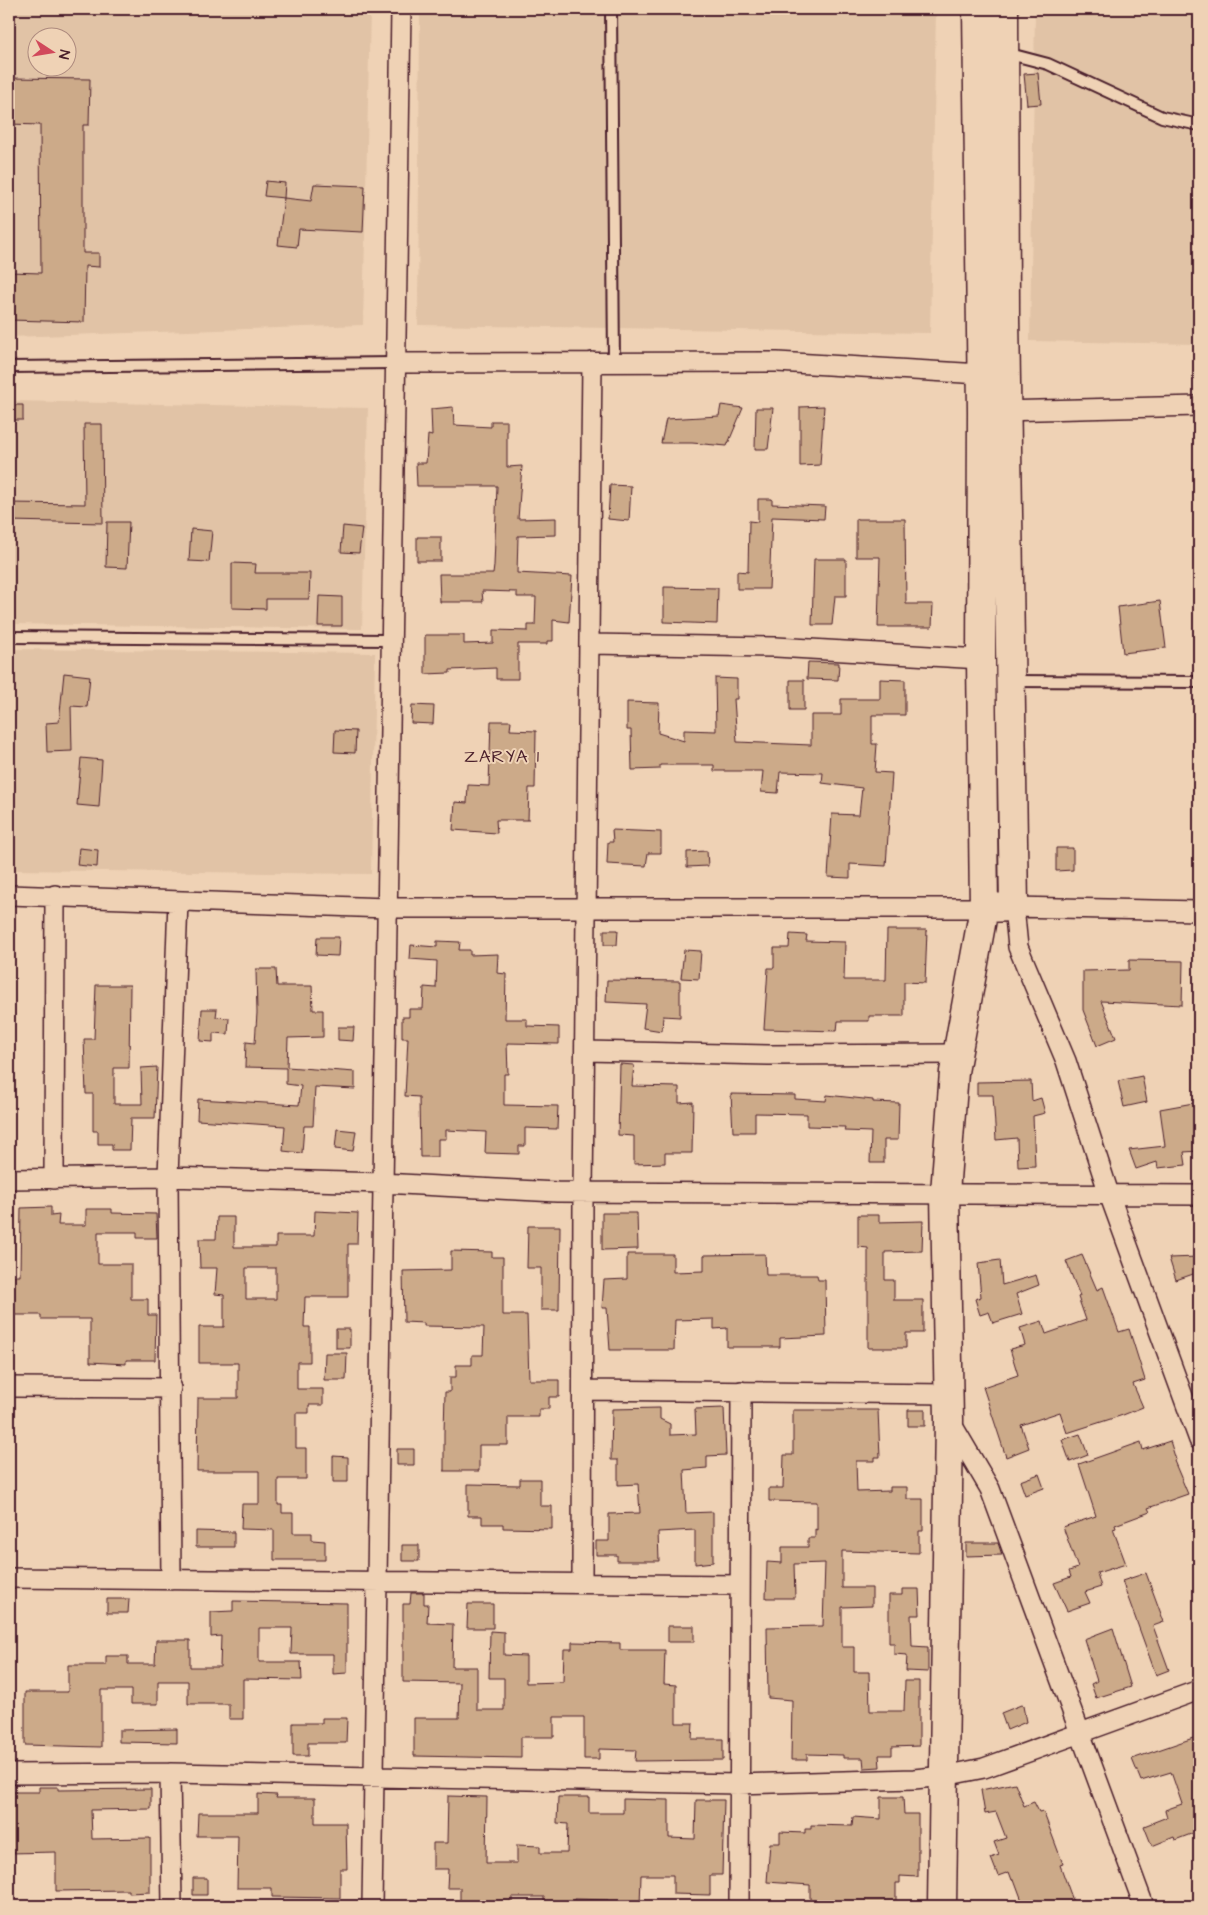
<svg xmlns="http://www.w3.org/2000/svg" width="1208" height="1915" font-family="'Architects Daughter',sans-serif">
  <rect width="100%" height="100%" fill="#efd2b5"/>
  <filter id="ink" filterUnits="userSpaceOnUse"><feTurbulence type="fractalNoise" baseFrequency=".02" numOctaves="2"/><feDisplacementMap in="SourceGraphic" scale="10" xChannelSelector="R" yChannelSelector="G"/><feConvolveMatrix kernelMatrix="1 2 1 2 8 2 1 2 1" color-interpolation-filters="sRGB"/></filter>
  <g filter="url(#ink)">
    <!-- built -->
    <path fill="#e1c3a6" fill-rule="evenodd" d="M9 9H370L363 325 9 337ZM38 38H68V68H38Z
      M420 9H936L930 333 418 325Z
      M1035 9H1182L1199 20V344L1030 341Z
      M9 401 368 408 362 629 9 624Z
      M9 649 375 653 371 874 9 870Z"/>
    <!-- building -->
    <path fill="#ccaa89" stroke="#4a1f2b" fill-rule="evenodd" d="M1038 73 1041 104 1027 105 1024 74Z
      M9 78 90 79 89 125H83V253H99V267L85 266 84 322 9 320V272L41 273 40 125 9 124Z
      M266 181 285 183 284 198 264 196Z
      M314 184 365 186 363 232 299 229 297 247 278 245 284 198 311 201Z
      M9 405H23V420H9Z
      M721 405 743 408 727 446 692 443H661L666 419 719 416Z
      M824 406 820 465 800 466V407Z
      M453 407 454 425 491 427V421H507V467L522 466 518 519 556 518V535L518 536 517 573 572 576 569 622 553 620V641H547V644H518V679H496V668L450 670V673L425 674V635H464V644L493 643V630L528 631V625H535L536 597H517V592L482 591 483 602H440L439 574H493L494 566 497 486H417L416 463H426L428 435 432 436 431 409Z
      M756 408H773L768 449H755Z
      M84 424H102L103 523 9 521V503L85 504Z
      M610 485 631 486 629 521 608 519Z
      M758 499H772V504L825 506 824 519 772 517 769 589H737V571L748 572 749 521 758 522Z
      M856 519H905L906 604H933L932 627H878L880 557H856Z
      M107 522H129L127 568 106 567Z
      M343 526 362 528 359 553 341 552Z
      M191 529 212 531 209 562 189 561Z
      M417 537H441V561H417Z
      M814 559H846V596H835L832 625H812Z
      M232 563 256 564 255 573H310L309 599H266V609L232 608Z
      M664 587 718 588 717 624 664 622Z
      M319 596 342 597V626H318Z
      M1160 601 1166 648 1123 653 1118 607Z
      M808 662 839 663 838 680 807 679Z
      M64 673 90 676 87 707 71 706 72 751 47 752 46 723 59 722Z
      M715 678 737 679V699H734L737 742 811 745V715H841V699H880V679L905 680V715H872V744H877L875 772 892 773 886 866 850 864V878L828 877 832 814 859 815 862 788 822 783 823 773 780 772 778 793 761 792 763 771H714V765H660V769L632 770 631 730H627V702L659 703 658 733 684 741V730L716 731Z
      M790 680H804V710H790Z
      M412 705 434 706 433 724 411 723Z
      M491 721H511L510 730 536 731 535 788H529L528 820H496L497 833 453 830 455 802 467 803 468 785 489 786Z
      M335 730 356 731 355 753 334 752Z
      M81 758 102 760 99 807 77 805Z
      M612 830 661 832V853H648L646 866 607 864 608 842H613Z
      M79 848 98 850 97 867 77 865Z
      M1056 848H1073V870L1056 871Z
      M707 851 708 866 687 867V852Z
      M604 930H618L617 945H604Z
      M887 930H927L925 983 904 982V1016H869V1021H838L837 1031 764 1029 768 968H774V948H789L790 934 807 935 806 941 845 942 844 980H886Z
      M317 937H339L338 956 316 955Z
      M437 941 460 942 459 950H470V955L498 954 497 973 506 974 505 1019H527V1026L559 1027V1044L507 1043 508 1074H504V1105L558 1106 557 1129 525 1128V1146H519V1154L485 1153 486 1132 446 1130V1139H438V1157H420L419 1097 405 1096 408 1038H402V1017H409V1009H423L424 987 436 988 437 961 410 959 411 945 437 947Z
      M684 950 701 951 699 979 681 978Z
      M1129 960 1183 961 1182 1005 1101 1001 1116 1038 1097 1046 1083 1010V971L1129 970Z
      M256 969H276L277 986H312L313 1010H323V1037L288 1038 287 1067 355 1072V1089L315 1087 313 1126H304L302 1153 283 1151 285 1126 197 1120 198 1099 299 1105 301 1086 286 1084V1068L245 1067 246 1042 255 1043 257 1013Z
      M607 980 680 981V1017L663 1016 662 1031 643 1028 646 1004 606 1002Z
      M96 985H130L129 1068H114V1104H142L141 1068 157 1067 155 1118H131L130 1150H112V1144H98V1131H93V1094H86L84 1039H94Z
      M202 1009H217L216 1017 229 1018 228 1034 213 1033V1042L200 1041Z
      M338 1027H354L353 1041 338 1040Z
      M620 1064 634 1065 632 1086 679 1087V1103L693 1102 692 1153H665V1163L634 1164V1136L618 1135Z
      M1142 1076 1147 1102 1124 1107 1118 1081Z
      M1031 1081 1032 1101 1041 1098 1045 1113 1033 1116 1035 1166 1018 1167 1017 1138 996 1140 993 1095H977V1082Z
      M731 1094 795 1095V1099L826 1101 827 1095 873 1100V1102L899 1103 898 1140H884V1163H870L871 1132 844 1131 845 1127 807 1126V1114L755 1113V1132H733Z
      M1199 1102V1151L1184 1152 1186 1165 1158 1168 1157 1162 1136 1169 1129 1150 1165 1146 1160 1109Z
      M337 1129 356 1131 353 1151 335 1149Z
      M51 1207V1216L59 1215 58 1225H86V1209H112V1213L156 1214 157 1238H137V1232H98V1264H131V1299H148V1315H156L155 1360H126V1364L90 1362V1319H41V1315H9V1276H20L21 1208Z
      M315 1211 358 1213 357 1244H348V1297H305L304 1327H310V1362H297V1389H323V1405H309V1413H296V1448H306V1479H278V1505H282V1513H293V1533H312V1540L325 1541V1560H274V1530L241 1529 242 1504H259V1471H197L198 1398H238V1363H199V1327H224V1295L215 1294 217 1268H200L199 1239H216L217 1217H234V1247H276V1236H314ZM246 1268H276V1299H246Z
      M602 1213H637L638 1249 602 1250Z
      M858 1215H879V1222L923 1221 922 1251 885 1252V1280H894V1300H923V1333H906V1348H868V1248L858 1247Z
      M528 1226H560L559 1310H541V1268H527Z
      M451 1251 492 1252V1257H503V1315H527L529 1380H559V1397H549V1409H539V1417H508V1445H479V1471H444V1433L445 1392H450V1377H456V1365H472V1355H483L484 1327 424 1326V1323L404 1322 403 1271 451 1270Z
      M627 1254H673V1272L704 1271V1255L765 1254 766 1275H817L818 1280H825L826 1336 780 1338V1347H727V1328L714 1329V1319L675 1320 674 1350H610L607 1308H602L604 1280 627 1279Z
      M1082 1255 1097 1290 1103 1287 1119 1332 1129 1329 1145 1380 1133 1384 1143 1407 1123 1415 1067 1433 1060 1412 1021 1425 1029 1448 1006 1457 983 1387 1018 1375 1010 1349 1025 1345 1020 1328 1042 1321 1046 1334 1086 1320 1078 1297 1080 1296 1066 1261Z
      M1199 1257V1272L1176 1280 1169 1258Z
      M1000 1260 1002 1285 1036 1275 1039 1285 1016 1294 1022 1314 993 1323 989 1312 980 1315 975 1299 981 1297 978 1263Z
      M336 1329H350V1348H336Z
      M325 1353H347L346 1380H324Z
      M660 1408V1419L670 1424V1435L696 1434 695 1409 724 1408 726 1455 707 1456V1468L684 1470 686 1513 713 1512V1562L695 1564V1530L658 1532 659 1561H617V1555H596V1541H609V1514L640 1513 638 1484 618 1485V1460H611L612 1409Z
      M793 1410H878L880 1457H875V1461H856L857 1492 890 1491V1487H907V1499H923V1531H919V1553L842 1551V1588H872V1606L842 1607V1647H854V1672H869L870 1711H904L905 1681H919V1746L892 1747V1755H879L880 1767 864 1768 863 1758H843V1755L807 1754V1760H791L792 1700 768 1698 767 1627 823 1626 825 1563 794 1564 795 1598H766L767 1562 782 1563V1547H808V1538H815V1529L817 1530V1502L769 1501V1488H783L784 1455H793Z
      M908 1410H925V1426H908Z
      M1080 1434 1088 1455 1070 1462 1062 1440Z
      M1170 1441 1176 1460 1174 1461 1188 1494 1148 1508 1150 1512 1115 1525 1116 1528 1113 1529 1126 1564 1097 1573 1101 1587 1085 1592 1090 1603 1067 1611 1054 1583 1071 1577 1069 1571 1078 1568 1063 1527 1096 1516 1079 1464 1141 1442 1143 1450Z
      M397 1449H414V1465H397Z
      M333 1456 348 1457V1482H333Z
      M1039 1474 1044 1488 1025 1495 1020 1481Z
      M520 1479H540V1506H552V1529L503 1528V1524H482V1516H468V1484L520 1485Z
      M196 1531 234 1532V1547H196Z
      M966 1543H998L1002 1555 966 1556Z
      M402 1545H419V1561H402Z
      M1146 1573 1164 1622 1153 1626 1169 1670 1156 1675 1122 1581Z
      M902 1589H919L920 1615H911L912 1646 928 1647V1672L906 1671 907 1655 894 1654V1643H889V1595H902Z
      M411 1593H424V1604H428L427 1623 453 1624 452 1667H477V1710H504V1678H489L490 1631 504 1632V1655L526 1656V1683L563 1682 564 1649H572V1642L620 1643V1650H665L664 1684 676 1685V1723H693L692 1739H723V1760L635 1761 636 1750 599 1749V1759H584V1717H554V1737H521V1758L414 1756V1718H459L460 1683 403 1682V1604H410Z
      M107 1599H129L128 1613H107Z
      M233 1601 347 1603V1673L333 1674V1654H291L292 1628H259V1662H301L302 1680 243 1679V1719H229V1704H188V1681H158V1704H131V1690H101V1747L25 1745V1692H68V1665H106V1656H128V1664H155L156 1640H190V1667H220L221 1636 211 1637V1612L233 1611Z
      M468 1604H493V1628H467Z
      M668 1626H694V1642H668Z
      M1113 1628 1131 1687 1096 1698 1091 1684 1097 1681 1084 1639Z
      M1021 1705 1023 1706 1026 1722 1007 1730 1001 1713Z
      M322 1718H347L346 1743H308V1756H293V1723H322Z
      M177 1729V1743L119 1742V1730Z
      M1199 1736V1831L1175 1840 1174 1837 1152 1846 1144 1826 1167 1817 1165 1810 1182 1804 1171 1772 1141 1781 1132 1759Z
      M1015 1783 1024 1806 1034 1802 1039 1812 1043 1811 1063 1864 1060 1865 1075 1906H1024L1014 1879 1012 1880 1009 1872 998 1876 991 1858 999 1855 994 1842 1006 1838 996 1812 985 1814 981 1790Z
      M39 1787H58V1790L151 1789V1809L91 1810 92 1839 150 1838V1892L129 1893V1890L56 1891V1852L10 1853 9 1792H39Z
      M258 1794 277 1795 276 1798H315V1823H346L347 1869H340V1898L272 1897V1888H237L238 1836H197L198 1813H258Z
      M448 1796 487 1797 486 1863H517V1845L540 1846V1853H567L568 1824 557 1823 558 1797H589V1813H623V1799L669 1800V1838L695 1839 696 1800H724L722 1875H710V1895L673 1894V1875H641L640 1906H608V1900L575 1899V1906H544V1897H512V1906H460V1888H447L448 1869H433V1843H447Z
      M881 1797H903L904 1814H918V1877L900 1876V1883H896V1906H810V1885L767 1882 770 1843H780V1832L805 1833V1829H811V1825L852 1826 853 1817 881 1819Z
      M193 1878H207V1895H193Z"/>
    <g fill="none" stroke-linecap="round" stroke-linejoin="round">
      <!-- lane casing -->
      <g stroke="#4a1f2b" stroke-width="14">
        <path id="lane" d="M611 9 614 362
          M1006 53 1048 64 1162 117 1199 125
          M9 367 395 363
          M9 637 390 640
          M1010 681 1199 682"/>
      </g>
      <!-- street casing -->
      <g stroke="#4a1f2b" stroke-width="22">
        <path id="street" d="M395 363 777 362 981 374
          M996 411 1199 406
          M590 644 776 647 981 659
          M9 895 387 908H984
          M1199 911 1014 907 1018 947 1066 1061 1109 1194 1199 1440
          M586 1051 769 1055 957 1054
          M9 1179 168 1177 382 1183 557 1192 1199 1195
          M54 1179 55 895
          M9 1387 171 1388
          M583 1390 949 1394
          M950 1421 990 1489 1144 1906
          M9 1578 739 1585
          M171 1580 168 1177 178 901
          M582 1583 583 1192 592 362
          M170 1773 172 1906
          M9 1774 170 1773 738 1784 914 1779 944 1776 984 1768 1199 1690
          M372 1906 401 9
          M739 1906 741 1391"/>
      </g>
      <!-- secondary casing -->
      <g stroke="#4a1f2b" stroke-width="31">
        <path id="secondary" d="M984 908 1014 907 1005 317 1004 9
          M942 1906 949 1420 945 1193 954 1072 984 908 981 659 982 412 977 9"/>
      </g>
      <!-- lane -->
      <use href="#lane" stroke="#efd2b5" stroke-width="10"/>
      <!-- street -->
      <use href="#street" stroke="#efd2b5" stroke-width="19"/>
      <!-- secondary -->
      <use href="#secondary" stroke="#efd2b5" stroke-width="28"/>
    </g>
  </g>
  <g text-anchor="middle" stroke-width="4" stroke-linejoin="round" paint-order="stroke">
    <!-- quarter labels -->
    <g font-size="18" letter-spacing="1" fill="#4a1f2b" stroke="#efd2b5">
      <text x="502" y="762">ZARYA 1</text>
    </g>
  </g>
  <!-- margin -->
  <rect width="1208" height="1915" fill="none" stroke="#efd2b5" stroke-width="30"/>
  <rect x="15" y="15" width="1178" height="1885" fill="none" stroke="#4a1f2b" stroke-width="2" filter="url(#ink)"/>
  <!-- north arrow -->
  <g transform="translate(52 52) rotate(102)"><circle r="24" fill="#efd2b5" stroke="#ad8a7e"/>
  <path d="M0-4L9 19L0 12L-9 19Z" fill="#d1495b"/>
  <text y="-8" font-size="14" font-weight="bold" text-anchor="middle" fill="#4a1f2b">N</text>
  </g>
</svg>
